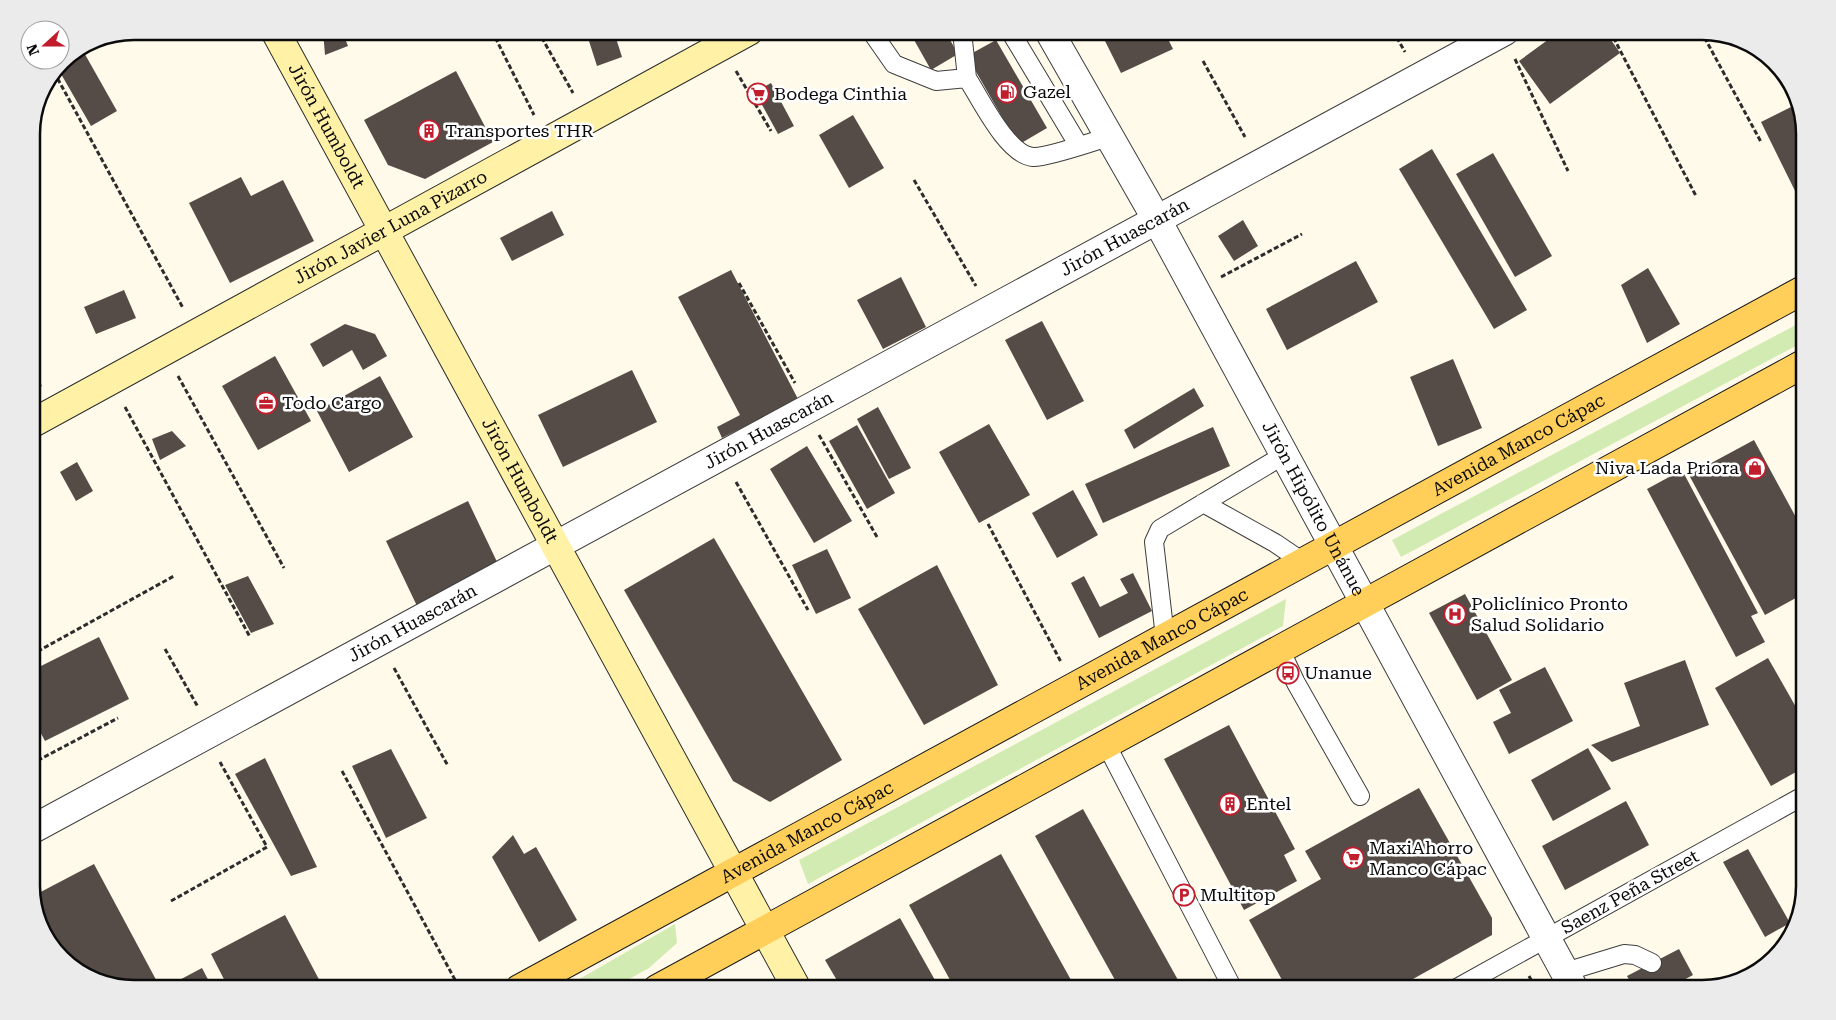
<svg xmlns="http://www.w3.org/2000/svg" width="1836" height="1020" font-family="'Roboto Serif',serif">
  <rect width="100%" height="100%" fill="#fffaea"/>
  <!-- green -->
  <path fill="#d2ebb2" d="M1805 320V341L1401 557 1392 540Z
    M1286 599 1283 626 808 884 799 860Z
    M675 924 677 943 649 968 611 989H562Z"/>
  <!-- building -->
  <path fill="#554c47" d="M323 31H342L348 46 325 55Z
    M909 31H945L958 54 931 70Z
    M1100 31H1164L1173 49 1121 73Z
    M1560 31H1605L1620 53 1550 104 1519 61Z
    M614 32 622 57 597 66 589 41Z
    M996 40 1047 128 1018 145 967 56Z
    M82 49 117 111 91 126 57 67 62 61Z
    M456 71 493 142 425 179 388 165 364 120Z
    M771 83 794 126 778 134 755 92Z
    M1797 104 1805 128V211L1761 122Z
    M853 115 884 168 849 188 819 135Z
    M1432 149 1527 310 1494 329 1399 169Z
    M1493 153 1552 256 1515 277 1456 174Z
    M241 177 251 196 283 180 314 241 230 283 189 203Z
    M552 211 564 235 512 261 500 238Z
    M1243 220 1258 246 1234 261 1218 236Z
    M1356 261 1378 302 1287 350 1266 309Z
    M1648 268 1680 324 1647 343 1621 285Z
    M731 270 798 399 722 438 717 427 740 415 678 297Z
    M901 277 926 327 883 349 857 300Z
    M124 290 136 318 96 334 84 307Z
    M1042 321 1084 401 1047 420 1005 340Z
    M345 324 375 334 387 356 363 370 352 350 323 367 310 344Z
    M275 356 311 421 258 450 222 386Z
    M1453 359 1482 428 1438 446 1410 377Z
    M31 365 42 386 31 391Z
    M632 370 657 422 563 467 538 415Z
    M380 376 413 437 349 472 317 411Z
    M1194 388 1204 406 1134 449 1124 430Z
    M878 407 911 468 889 479 857 419Z
    M989 424 1030 495 979 523 939 452Z
    M857 425 895 493 867 509 829 441Z
    M1213 427 1230 466 1103 523 1085 484Z
    M172 431 186 446 160 460 152 439Z
    M1754 440 1805 534V593L1765 615 1689 475Z
    M807 446 852 521 814 543 770 469Z
    M77 462 93 491 76 501 60 472Z
    M1682 470 1758 613 1751 616 1765 642 1736 657 1647 489Z
    M1073 490 1098 535 1057 558 1032 513Z
    M468 501 499 566 417 606 386 541Z
    M714 538 842 760 770 802 733 781 624 590Z
    M827 549 851 598 816 614 792 565Z
    M937 565 998 685 924 725 858 609Z
    M1133 573 1152 611 1099 638 1071 583 1084 576 1100 607 1128 593 1120 579Z
    M248 576 274 624 251 633 225 585Z
    M1465 594 1512 680 1477 700 1429 613Z
    M99 637 129 699 45 741 31 715V671Z
    M1768 658 1805 723V767L1771 786 1715 688Z
    M1685 660 1709 725 1612 762 1591 745 1640 726 1624 683Z
    M1545 667 1573 721 1509 754 1493 722 1511 713 1499 690Z
    M1229 725 1295 849 1284 855 1297 881 1244 910 1164 759Z
    M1588 748 1611 789 1553 821 1531 780Z
    M391 749 427 818 386 838 352 766Z
    M265 758 317 867 291 876 235 774Z
    M1419 788 1492 918V935L1395 989H1329L1327 986 1322 989H1287L1249 920 1321 879 1305 851Z
    M1626 801 1649 845 1565 890 1542 846Z
    M1083 809 1183 989H1120L1035 836Z
    M513 835 524 854 536 847 577 920 539 942 492 857Z
    M1748 849 1790 923 1765 937 1723 862Z
    M1001 854 1076 989H955L909 905Z
    M94 864 161 989H134L83 975 48 943 33 896Z
    M285 915 324 989H229L211 954Z
    M900 918 940 989H842L825 960Z
    M1679 949 1693 975 1667 989H1634L1627 976Z
    M202 968 213 989H172L170 985Z
    M733 984 743 989H724Z"/>
  <g fill="none" stroke-linecap="round" stroke-linejoin="round">
    <!-- lane casing -->
    <g stroke="#3e3e3e" stroke-width="20">
      <path id="lane" d="M871 31 894 64 936 81 967 78C980 98 1007 155 1033 157 1046 158 1092 142 1108 137
        M962 31 967 78
        M1010 31 1079 146
        M1203 503 1275 543 1303 562
        M1165 637 1154 542 1160 529 1284 455
        M1280 649 1296 683 1360 796
        M1106 744 1233 989
        M1565 972 1624 954 1635 955 1652 963
        M1455 989 1805 795"/>
    </g>
    <!-- street casing -->
    <g stroke="#3e3e3e" stroke-width="30">
      <g id="street">
        <path id="s1" d="M1049 31 1157 220 1574 989"/>
        <path id="s2" d="M31 830 1505 31"/>
      </g>
    </g>
    <!-- secondary casing -->
    <g stroke="#2d2d2d" stroke-width="30">
      <g id="secondary">
        <path id="s3" d="M275 31 797 989"/>
        <path id="s4" d="M31 424 749 31"/>
      </g>
    </g>
    <!-- primary casing -->
    <g stroke="#1c1c1c" stroke-width="30">
      <g id="primary">
        <path id="s5" d="M519 989 1805 289"/>
        <path d="M657 989 1805 363"/>
      </g>
    </g>
    <!-- path -->
    <path stroke="#2d2d2d" stroke-width="3" stroke-dasharray="5 2.5" stroke-linecap="butt" d="M492 31 534 115
      M538 31 573 93
      M1393 31 1405 52
      M1610 31 1696 196
      M1701 31 1761 142
      M1515 59 1568 171
      M1203 61 1245 137
      M736 71 771 131
      M54 72 183 308
      M914 180 976 286
      M1221 277 1302 234
      M739 283 795 383
      M178 376 284 568
      M125 407 250 637
      M819 435 877 537
      M736 482 808 610
      M988 524 1061 662
      M165 649 198 707
      M31 655 174 576
      M394 668 448 766
      M31 764 118 718
      M342 771 460 989
      M171 901 267 847 220 762
      M1529 976 1536 989"/>
    <!-- lane -->
    <use href="#lane" stroke="#fff" stroke-width="18"/>
    <!-- street -->
    <use href="#street" stroke="#fff" stroke-width="28"/>
    <!-- secondary -->
    <use href="#secondary" stroke="#fff1a5" stroke-width="28"/>
    <!-- primary -->
    <use href="#primary" stroke="#ffcf5a" stroke-width="28"/>
  </g>
  <!-- icons -->
  <defs>
    <g id="fuel-ring" transform="scale(1.125)"><circle r="9.5" fill="#fff" stroke="#c21d2d" stroke-width="1.5"/><path d="M-5.5-6h7V0h2V4h1.3V-2.5L3-4.5l.8-.8L6-3V5H2.5V1h-1V6h-7ZM-4.2-4.7v3.2H.2V-4.7Z" fill="#c21d2d"/></g>
    <g id="supermarket-ring" transform="scale(1.125)"><circle r="9.5" fill="#fff" stroke="#c21d2d" stroke-width="1.5"/><path d="M-6-5.5h2.5l.6 2H6L4.5 2H-2.5L-4.4-4H-6ZM-1.5 3.2a1.3 1.3 0 1 0 .1 0ZM3 3.2a1.3 1.3 0 1 0 .1 0Z" fill="#c21d2d"/></g>
    <g id="building-ring" transform="scale(1.125)"><circle r="9.5" fill="#fff" stroke="#c21d2d" stroke-width="1.5"/><path d="M-4-6H4V6H1V3H-1V6H-4ZM-2.5-4.3h1.7v1.8h-1.7ZM.8-4.3h1.7v1.8H.8ZM-2.5-1h1.7V.8h-1.7ZM.8-1h1.7V.8H.8Z" fill="#c21d2d"/></g>
    <g id="office-ring" transform="scale(1.125)"><circle r="9.5" fill="#fff" stroke="#c21d2d" stroke-width="1.5"/><path d="M-6-3h4V-5.5h4V-3h4V5H-6ZM-1-4.5V-3h2v-1.5ZM-6 0V1H6V0Z" fill="#c21d2d"/></g>
    <g id="shop-ring" transform="scale(1.125)"><circle r="9.5" fill="#fff" stroke="#c21d2d" stroke-width="1.5"/><path d="M-5-2.5h2.3a2.7 3.5 0 0 1 5.4 0H5L5.5 6h-11ZM-1.5-2.5h3a1.5 2.3 0 0 0-3 0Z" fill="#c21d2d"/></g>
    <g id="hospital-ring" transform="scale(1.125)"><circle r="9.5" fill="#fff" stroke="#c21d2d" stroke-width="1.5"/><path d="M-5-5h3v3.5h4V-5h3V5h-3V1.5h-4V5h-3Z" fill="#c21d2d"/></g>
    <g id="bus-ring" transform="scale(1.125)"><circle r="9.5" fill="#fff" stroke="#c21d2d" stroke-width="1.5"/><path d="M-5-6H5V4H4V6H2V4H-2V6H-4V4H-5ZM-3.5-4V0h7V-4ZM-3.5 1.2v1.5H-2V1.2ZM2 1.2v1.5H3.5V1.2Z" fill="#c21d2d"/></g>
    <g id="parking-ring" transform="scale(1.125)"><circle r="9.5" fill="#fff" stroke="#c21d2d" stroke-width="1.5"/><path d="M-3.5-5.5H1a3.5 3.5 0 0 1 0 7H-1V5.5H-3.5ZM-1-3.4V-.6H.8a1.4 1.4 0 0 0 0-2.8Z" fill="#c21d2d"/></g>
  </defs>
  <g fill-rule="evenodd">
    <use href="#fuel-ring" x="1007" y="92"/>
    <use href="#supermarket-ring" x="758" y="94"/>
    <use href="#building-ring" x="429" y="131"/>
    <use href="#office-ring" x="266" y="403"/>
    <use href="#shop-ring" x="1755" y="468"/>
    <use href="#hospital-ring" x="1455" y="614"/>
    <use href="#bus-ring" x="1288" y="673"/>
    <use href="#building-ring" x="1230" y="804"/>
    <use href="#supermarket-ring" x="1353" y="858"/>
    <use href="#parking-ring" x="1184" y="895"/>
  </g>
  <g text-anchor="middle" stroke-width="5" stroke-linejoin="round" paint-order="stroke">
    <!-- poi labels -->
    <g font-size="18" fill="#0b0b0b" stroke="#fff" text-anchor="start">
      <text x="1023" y="98">Gazel</text>
      <text x="774" y="100">Bodega Cinthia</text>
      <text x="445" y="137">Transportes THR</text>
      <text x="282" y="409">Todo Cargo</text>
      <text x="1739" y="474" text-anchor="end">Niva Lada Priora</text>
      <text x="1471" y="610">Policlínico Pronto<tspan x="1471" dy="21">Salud Solidario</tspan></text>
      <text x="1304" y="679">Unanue</text>
      <text x="1246" y="810">Entel</text>
      <text x="1369" y="854">MaxiAhorro<tspan x="1369" dy="21">Manco Cápac</tspan></text>
      <text x="1200" y="901">Multitop</text>
    </g>
    <!-- street labels -->
    <g font-size="18" fill="#0b0b0b" stroke="#fff">
      <text dy="6" stroke="none"><textPath href="#s3" startOffset="108">Jirón Humboldt</textPath></text>
      <text dy="6" stroke="none"><textPath href="#s4" startOffset="410">Jirón Javier Luna Pizarro</textPath></text>
      <text dy="6" stroke="none"><textPath href="#s2" startOffset="1244">Jirón Huascarán</textPath></text>
      <text dy="6" stroke="none"><textPath href="#s2" startOffset="839">Jirón Huascarán</textPath></text>
      <text dy="6" stroke="none"><textPath href="#s5" startOffset="1138">Avenida Manco Cápac</textPath></text>
      <text dy="6" stroke="none"><textPath href="#s3" startOffset="512">Jirón Humboldt</textPath></text>
      <text dy="6" stroke="none"><textPath href="#s1" startOffset="546">Jirón Hipólito Unánue</textPath></text>
      <text dy="6" stroke="none"><textPath href="#s2" startOffset="434">Jirón Huascarán</textPath></text>
      <text dy="6" stroke="none"><textPath href="#s5" startOffset="732">Avenida Manco Cápac</textPath></text>
      <text dy="6" stroke="none"><textPath href="#s5" startOffset="328">Avenida Manco Cápac</textPath></text>
      <text transform="translate(1630 892) rotate(-29)" y="6">Saenz Peña Street</text>
    </g>
  </g>
  <!-- crop -->
  <path d="M0 0H1836V1020H0ZM134 40H1702A94 94 0 0 1 1796 134V886A94 94 0 0 1 1702 980H134A94 94 0 0 1 40 886V134A94 94 0 0 1 134 40Z" fill="#ebebeb" fill-rule="evenodd"/>
  <path fill="none" stroke="#0b0b0b" stroke-width="2.5" d="M134 40H1702A94 94 0 0 1 1796 134V886A94 94 0 0 1 1702 980H134A94 94 0 0 1 40 886V134A94 94 0 0 1 134 40Z"/>
  <!-- north arrow -->
  <g transform="translate(45 45) rotate(249)"><circle r="24" fill="#ffffff" stroke="#9d9d9d"/>
  <path d="M0-4L9 19L0 12L-9 19Z" fill="#c21d2d"/>
  <text y="-8" font-size="14" font-weight="bold" text-anchor="middle" fill="#0b0b0b">N</text>
  </g>
</svg>
